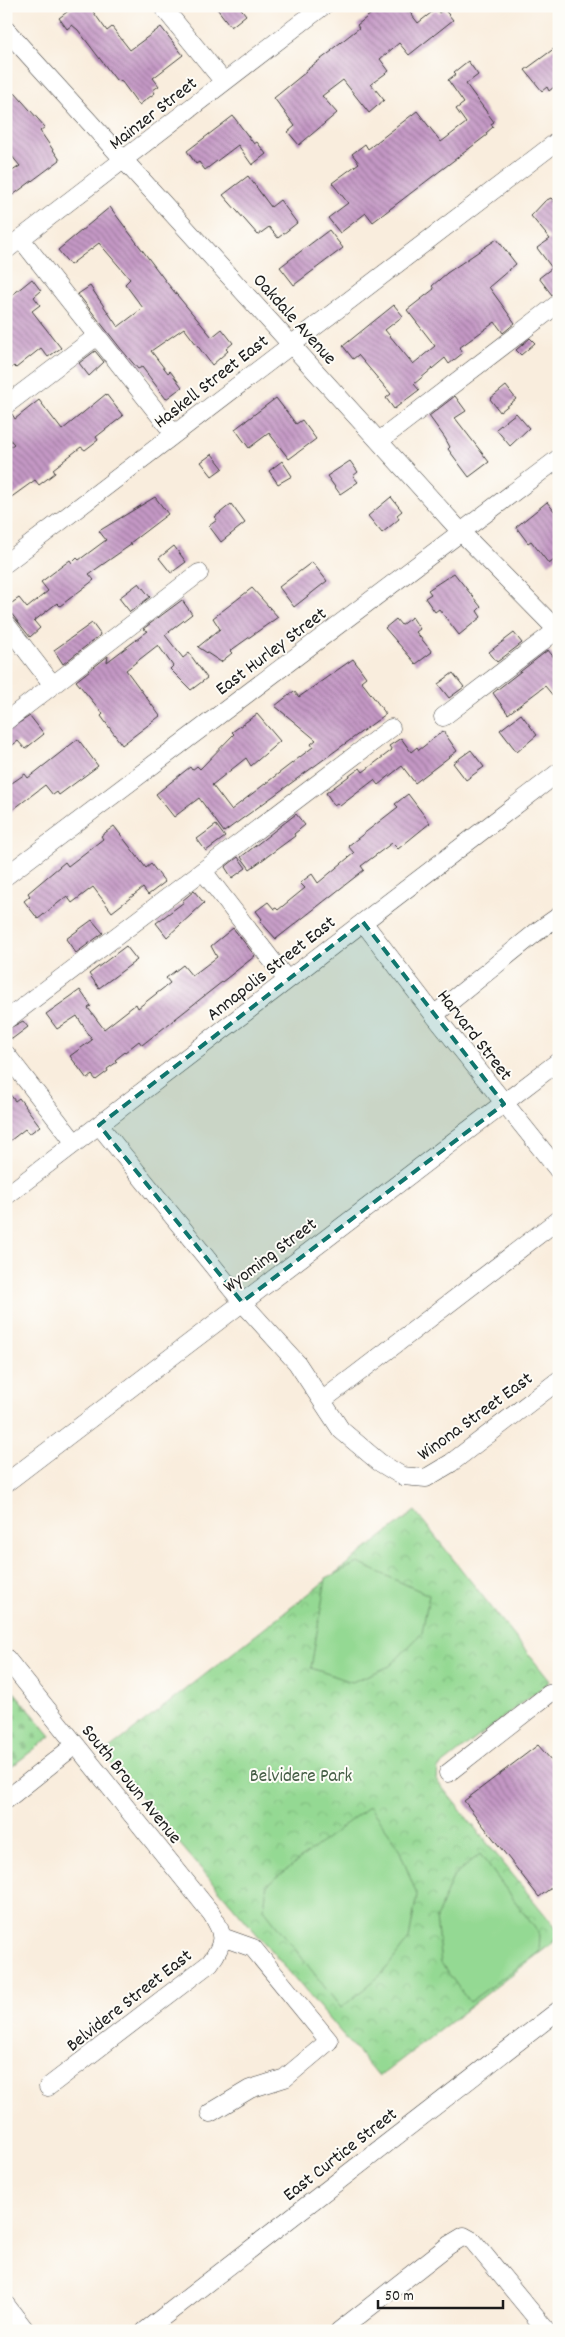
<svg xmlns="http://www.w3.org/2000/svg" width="565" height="2337" font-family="Dekko,sans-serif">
  <defs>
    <pattern id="cemetery-stones" width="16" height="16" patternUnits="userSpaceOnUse" patternTransform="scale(1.25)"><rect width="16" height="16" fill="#94d993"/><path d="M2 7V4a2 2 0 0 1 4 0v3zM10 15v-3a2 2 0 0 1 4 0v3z" fill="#7fba7e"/></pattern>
    <pattern id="park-crowns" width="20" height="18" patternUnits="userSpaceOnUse" patternTransform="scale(1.25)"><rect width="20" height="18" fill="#94d993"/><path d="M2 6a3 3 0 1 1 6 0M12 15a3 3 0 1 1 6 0" fill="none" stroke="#7fba7e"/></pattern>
    <pattern id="building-back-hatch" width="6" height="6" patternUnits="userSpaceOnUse" patternTransform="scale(1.25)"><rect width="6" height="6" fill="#c498c5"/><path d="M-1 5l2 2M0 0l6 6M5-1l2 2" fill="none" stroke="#9e7b9f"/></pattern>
  </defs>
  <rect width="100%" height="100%" fill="#fdfcf7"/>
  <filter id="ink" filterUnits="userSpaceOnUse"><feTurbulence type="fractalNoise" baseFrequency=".02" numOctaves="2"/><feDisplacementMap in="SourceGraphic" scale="10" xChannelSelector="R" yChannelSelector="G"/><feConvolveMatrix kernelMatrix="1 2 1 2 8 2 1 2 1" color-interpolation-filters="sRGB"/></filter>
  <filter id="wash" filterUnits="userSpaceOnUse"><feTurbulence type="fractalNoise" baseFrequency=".0096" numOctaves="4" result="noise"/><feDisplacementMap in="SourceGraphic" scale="20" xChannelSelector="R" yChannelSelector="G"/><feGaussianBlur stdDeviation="1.12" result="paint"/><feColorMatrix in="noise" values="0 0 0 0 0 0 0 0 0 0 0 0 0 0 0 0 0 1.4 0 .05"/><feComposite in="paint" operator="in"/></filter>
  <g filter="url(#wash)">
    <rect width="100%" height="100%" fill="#f9eddd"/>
    <!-- cemetery -->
    <path fill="url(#cemetery-stones)" stroke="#587a58" d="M6 1682 51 1736 6 1771Z"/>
    <!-- park -->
    <path fill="url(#park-crowns)" stroke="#587a58" d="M415 1511 550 1681 438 1768 437 1781 559 1932V1938L379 2077 103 1754Z"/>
    <!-- garden -->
    <path fill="#94d993" stroke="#587a58" d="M358 1563 429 1595 422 1633 390 1666 352 1682 311 1668 326 1578Z
      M369 1806 397 1844 417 1895 409 1939 382 1974 341 2008 264 1909 267 1885Z
      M480 1854 540 1935 539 1952 469 2002 441 1963 436 1918 453 1877Z"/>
    <g id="blocks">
      <!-- building -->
      <path fill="url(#building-back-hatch)" d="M75 6H89L107 31 112 27 130 50 161 27 183 55 153 78 159 86 153 90 155 93 139 105 122 82 116 80 78 30 72 25 67 29 59 18Z
        M215 6H239L246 15 231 27Z
        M381 6H405L418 23 436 9 439 13 444 9 453 20 409 55 399 43 380 59 389 71 371 84 384 100 369 113 343 80 322 96 337 113 299 145 288 132 295 126 274 98 306 72 305 71 332 51 331 50 359 28 357 25Z
        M559 45V83L549 91 547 87 542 91 525 70Z
        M468 61 478 75 466 84 494 122 491 124 493 127 486 133 487 135 373 222 366 213 340 233 328 218 348 203 332 183 359 163 352 154 365 144 368 149 417 111 441 142 466 123 456 109 464 103 448 80 456 74 454 72Z
        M15 93 45 127 40 131 60 160 13 195 6 186V175L20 166 6 149V100Z
        M233 116 254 144 257 142 266 154 252 165 238 145 205 170 199 162 196 164 187 151Z
        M248 176 271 207 280 200 297 223 278 238 269 227 258 235 223 195Z
        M551 198 559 207V293L552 295 539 278 552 268 537 248 550 239 531 216 545 201Z
        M110 207 167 283 212 337 222 329 233 343 226 349 228 351 212 365 184 328 151 351 168 373 170 371 182 387 166 399 142 367 138 369 121 349 78 294 90 286 118 327 143 308 125 284 130 279 99 243 70 265 58 250Z
        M329 230 343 248 294 285 280 267Z
        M497 239 516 264 489 287 515 323 503 333 495 322 459 348 463 353 449 364 445 358 414 384 419 390 394 409 386 398 391 394 358 355 353 359 343 346 394 305 403 316 385 330 413 364 435 346 407 310 434 289 432 286 447 273Z
        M32 279 41 291 34 297 40 305 32 311 61 348 48 357 41 348 16 368 14 366 6 372V300Z
        M530 338 535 343 521 355 516 350Z
        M95 351 104 362 89 376 79 363Z
        M506 386 516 399 500 412 490 399Z
        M106 394 123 416 96 437 98 440 85 450 81 447 53 469 55 473 39 485 35 480 6 501V450L14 444 6 435V415L12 414 15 419 39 400 62 430Z
        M455 396 466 411 455 418 489 462 469 477 448 449 450 447 445 438 429 416Z
        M276 398 296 424 302 420 316 439 289 459 269 433 249 448 235 429Z
        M516 413 529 428 510 446 496 429Z
        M212 454 223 468 212 476 201 462Z
        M282 461 292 476 278 484 269 471Z
        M350 461 358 472 353 476 358 482 340 494 327 476Z
        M155 497 168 514 130 543 132 544 89 574 94 580 60 606 57 603 34 621 40 628 30 637 6 607 19 598 27 608 48 591 41 582 70 560 72 563 77 558 79 560 106 540 99 531Z
        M391 497 402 511 397 515 399 519 382 533 368 516Z
        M547 502 559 517V556L549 564 531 541 528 543 516 527Z
        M231 504 245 523 221 542 209 526 217 520 215 517Z
        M174 546 186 562 171 573 159 558Z
        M312 562 327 581 294 607 279 587Z
        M454 573 481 607 477 611 481 617 459 635 439 609 435 612 425 598 431 594 428 590Z
        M139 583 150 597 130 612 119 598Z
        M252 588 278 617 230 651 232 653 221 662 198 647 220 629 213 618Z
        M182 600 192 614 165 635 183 658 189 653 207 678 191 690 170 669 173 666 158 645 126 670 160 716 122 745 101 716 103 714 76 681 108 656 107 662 148 631 143 629Z
        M412 617 420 629 416 632 432 652 416 664 385 628 396 619 401 625Z
        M92 623 100 634 99 636 63 664 54 650Z
        M514 633 522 643 497 662 489 652Z
        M548 650 559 664V703L545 686 508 714 493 693Z
        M353 659 366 677 361 681 386 714 224 832 199 798 174 817 156 794 190 767 192 770 197 766 200 769 234 734 232 732 257 714 280 741 251 766 246 758 212 785 231 810 313 747 311 744 316 740 275 706 294 691 299 697Z
        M453 673 464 687 449 698 438 684Z
        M521 714 537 735 517 752 500 730Z
        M30 716 44 734 25 749 18 741 6 750V731Z
        M443 731 457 751 415 783 402 766 378 785 374 780 340 806 337 803 334 805 326 793 360 768 363 772 392 750 389 746 401 738 411 752 417 747 419 750Z
        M78 739 98 766 59 795 57 792 53 795 45 785 6 815V787L25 774 28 778Z
        M471 750 484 767 466 780 453 763Z
        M408 794 430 823 398 849 392 843 361 866 364 870 276 939 260 921 262 919 256 911 268 902 274 909 276 908 278 910 305 888 300 883 312 874 318 883 354 853 348 846 398 807 395 804Z
        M296 814 305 825 294 834 295 836 250 869 241 857Z
        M216 825 225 837 206 851 197 839Z
        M114 826 146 868 151 864 165 882 148 895 143 888 112 912 93 887 72 903 67 896 38 919 24 901 30 896 28 893 65 862 68 866 103 839 101 836Z
        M238 857 246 868 232 878 225 867Z
        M194 891 204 903 167 937 156 923 184 902 182 901Z
        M92 920 103 933 76 953 66 939Z
        M233 928 255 956 142 1045 139 1041 115 1060 117 1062 107 1069 108 1071 96 1080 92 1075 87 1079 70 1056 92 1040 77 1016 57 1029 46 1014 80 990 91 1006 88 1008 104 1029 136 1004 138 1008 170 983 166 978 183 965 192 976 217 957 211 946Z
        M126 946 137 960 99 988 89 974Z
        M23 1021 28 1027 12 1039 6 1030Z
        M6 1089 15 1101 19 1098 40 1126 29 1134 25 1129 6 1144Z
        M538 1745 559 1769V1882L539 1897 464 1801Z"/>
    </g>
  </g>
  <g filter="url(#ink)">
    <use href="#blocks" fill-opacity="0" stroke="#3d3b39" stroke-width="1"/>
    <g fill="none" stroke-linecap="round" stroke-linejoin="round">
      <!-- minor casing -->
      <g stroke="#3d3b39" stroke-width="19">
        <path id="minor" d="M162 6 224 82
          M6 30 462 533 559 632
          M21 239 174 434
          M6 250 323 6
          M6 405 97 336
          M379 441 559 303
          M6 563 559 140
          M6 624 53 685
          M443 717 557 630
          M6 721 199 573
          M203 871 287 980
          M6 876 559 458
          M363 922 434 1015 559 1171
          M434 1015 539 930 559 916
          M6 1020 391 728
          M6 1054 75 1143
          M99 1125 242 1302 297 1363 341 1430 379 1462 402 1476 426 1478 451 1463 559 1380
          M6 1196 559 772
          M323 1400 559 1219
          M6 1483 559 1061
          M6 1658 211 1913C225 1934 225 1943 210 1963L48 2087
          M448 1773 549 1694 559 1691
          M6 1800 75 1745
          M210 2113 250 2089 285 2078 329 2041 253 1948 222 1937
          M6 2305 26 2331
          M145 2331 559 2010
          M339 2331 449 2245 464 2236 473 2241 547 2331"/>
      </g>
      <!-- minor -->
      <use href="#minor" stroke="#fff" stroke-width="18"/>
    </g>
  </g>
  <!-- marked area -->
  <path fill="#0f766e" fill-opacity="0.2" stroke="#0f766e" stroke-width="4" stroke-dasharray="10 6" stroke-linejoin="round" d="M363 922 504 1104 242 1302 99 1125Z"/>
  <g text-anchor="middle" stroke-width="4" stroke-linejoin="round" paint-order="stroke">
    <!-- street labels -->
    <g font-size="19" fill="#1c1c1c" stroke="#fdfcf7">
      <text transform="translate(152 112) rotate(-38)" y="7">Mainzer Street</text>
      <text transform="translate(296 318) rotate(48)" y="7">Oakdale Avenue</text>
      <text transform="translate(210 380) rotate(-38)" y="7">Haskell Street East</text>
      <text transform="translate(270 650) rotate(-37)" y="7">East Hurley Street</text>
      <text transform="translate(270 967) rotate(-38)" y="7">Annapolis Street East</text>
      <text transform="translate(476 1034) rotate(52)" y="7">Harvard Street</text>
      <text transform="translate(269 1254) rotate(-37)" y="7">Wyoming Street</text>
      <text transform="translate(474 1415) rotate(-36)" y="7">Winona Street East</text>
      <text transform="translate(133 1783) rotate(51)" y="7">South Brown Avenue</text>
      <text transform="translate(128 1999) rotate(-38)" y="7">Belvidere Street East</text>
      <text transform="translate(339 2153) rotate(-38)" y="7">East Curtice Street</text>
    </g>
    <!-- park labels -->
    <g font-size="19" fill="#465e46" stroke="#fdfcf7">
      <text x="301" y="1781">Belvidere Park</text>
    </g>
  </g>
  <!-- margin -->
  <rect width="565" height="2337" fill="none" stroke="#fdfcf7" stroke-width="25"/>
  <!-- scale -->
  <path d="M378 2300v8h125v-8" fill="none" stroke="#1c1c1c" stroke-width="2.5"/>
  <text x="385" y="2300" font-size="15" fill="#1c1c1c" stroke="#fdfcf7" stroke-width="4" paint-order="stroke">50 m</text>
</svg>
